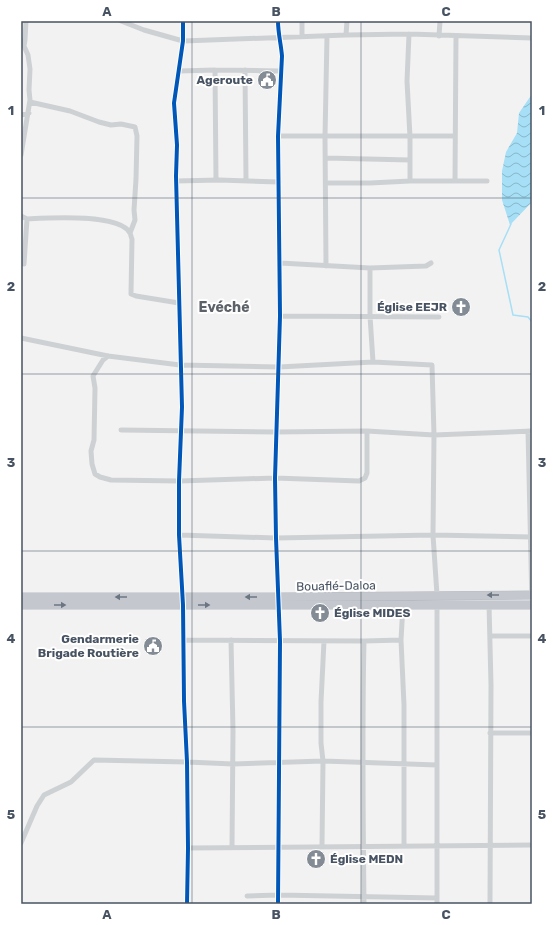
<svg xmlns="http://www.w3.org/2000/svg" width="553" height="925" font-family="Rubik,sans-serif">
  <defs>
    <pattern id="water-waves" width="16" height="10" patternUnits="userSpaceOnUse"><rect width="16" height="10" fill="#a6dff6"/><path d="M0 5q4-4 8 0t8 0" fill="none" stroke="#89b7cb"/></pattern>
  </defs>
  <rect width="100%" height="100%" fill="#f3f2f2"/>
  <!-- water -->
  <path fill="url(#water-waves)" d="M532 94V202L510 225 502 200V171L506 152 517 133 519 113Z"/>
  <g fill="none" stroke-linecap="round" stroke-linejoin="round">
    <!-- stream -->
    <path stroke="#a6dff6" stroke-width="1.5" d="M511 224 499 250 513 315 528 317 532 322"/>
    <!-- trunk casing -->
    <g stroke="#b6bbc3" stroke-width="9">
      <path id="trunk" d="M21 597H278L532 595
        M21 605H532"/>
    </g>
    <!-- minor -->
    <path stroke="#ced1d3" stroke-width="5" d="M121 21 144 30 183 41 346 35 409 34 532 38
      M183 21V41L174 103 177 145 176 176 182 407 179 481V535L183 605 184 701 187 762 188 848 187 904
      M278 21C278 33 281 44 282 56L278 136 280 316 275 478 276 538 280 641 278 904
      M409 34 407 81 410 137V181
      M346 35 347 21
      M302 36V21
      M439 36 440 21
      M21 41 25 40 26 21
      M215 70 281 71
      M245 70 246 181
      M179 71 215 70 216 180
      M30 102 70 111 99 122 111 125 121 124 135 127 137 136 136 179 134 210 135 220 130 233
      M21 115 29 113
      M278 136H455
      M21 155 30 100 29 90 30 69 28 55 24 46 25 40
      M326 158 410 160
      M176 181 219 180 279 182
      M455 181 456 36
      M326 183H370L410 181H487
      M21 216 27 219C47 218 119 213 130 233 131 235 131 237 132 239L131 294 136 296 179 303
      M280 263 370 268 426 266 431 263
      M24 264 27 219
      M326 266 325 137 327 36
      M370 268V316L373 362
      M280 316 439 317
      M21 338 108 356 180 365 279 367 373 362 432 365 434 435 433 535 437 595
      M108 356 103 360 93 376 95 388 94 440 91 451 92 464 95 474 100 477 111 480 179 481 275 478 359 481 365 478 367 473V431
      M121 430 276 432 367 431 434 435 532 431
      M528 431 532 605
      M179 535 276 538 433 535 532 537
      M489 604 491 685 490 904
      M403 605 401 640 404 705V846
      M437 605V904
      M490 636H532
      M184 640 364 641 401 640
      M231 640 233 731 232 847
      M490 733H532
      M21 843 37 806 44 795 71 782 94 760 187 762 233 764 323 761 437 765
      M322 846 323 761 321 743V702L324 641
      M188 848 532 845
      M247 896 278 895 437 898
      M364 904C363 816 362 729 364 641"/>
    <!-- trunk -->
    <use href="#trunk" stroke="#c4c8ce" stroke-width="8"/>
    <!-- cycleway casing -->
    <g stroke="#fff" stroke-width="6">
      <path id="cycleway" d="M183 21V41L174 103 177 145 176 176 182 407 179 481V535L183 605 184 701 187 762 188 848 187 904
        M278 21C278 33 281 44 282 56L278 136 280 316 275 478 276 538 280 641 278 904"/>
    </g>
    <!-- cycleway -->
    <use href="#cycleway" stroke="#0057b8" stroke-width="4"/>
  </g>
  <!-- one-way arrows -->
  <defs><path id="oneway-solid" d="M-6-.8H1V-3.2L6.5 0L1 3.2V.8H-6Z"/></defs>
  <g fill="#6c7682">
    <use href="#oneway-solid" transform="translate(493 595) rotate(180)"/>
    <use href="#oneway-solid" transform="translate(121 597) rotate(-180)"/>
    <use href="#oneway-solid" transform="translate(251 597) rotate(180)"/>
    <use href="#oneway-solid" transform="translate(60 605)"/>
    <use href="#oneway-solid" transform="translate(204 605)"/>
  </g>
  <!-- grid -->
  <path fill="none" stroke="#475362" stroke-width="1" stroke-opacity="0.55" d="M192 21V904M361 21V904M21 198H532M21 374H532M21 551H532M21 727H532"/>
  <!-- icons -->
  <defs>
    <g id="civic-disc" transform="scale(1)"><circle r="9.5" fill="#838b94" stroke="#fff"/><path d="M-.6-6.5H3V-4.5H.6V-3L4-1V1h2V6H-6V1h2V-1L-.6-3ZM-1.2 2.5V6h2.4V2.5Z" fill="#fff"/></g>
    <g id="church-disc" transform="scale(1)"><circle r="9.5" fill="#838b94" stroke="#fff"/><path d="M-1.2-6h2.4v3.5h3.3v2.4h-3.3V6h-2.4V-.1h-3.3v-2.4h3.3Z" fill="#fff"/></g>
  </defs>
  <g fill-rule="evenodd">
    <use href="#civic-disc" x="267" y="80"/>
    <use href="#church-disc" x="461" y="307"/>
    <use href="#church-disc" x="320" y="613"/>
    <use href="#civic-disc" x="153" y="646"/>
    <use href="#church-disc" x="316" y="859"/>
  </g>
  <g text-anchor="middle" stroke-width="4" stroke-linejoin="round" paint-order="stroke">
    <!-- poi labels -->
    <g font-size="12" font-weight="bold" fill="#475362" stroke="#fff" text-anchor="end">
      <text x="253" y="84">Ageroute</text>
      <text x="447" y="311">Église EEJR</text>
      <text x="334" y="617" text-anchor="start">Église MIDES</text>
      <text x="139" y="643">Gendarmerie<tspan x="139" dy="14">Brigade Routière</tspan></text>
      <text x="330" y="863" text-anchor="start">Église MEDN</text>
    </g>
    <!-- street labels -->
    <g font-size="12" fill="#475362" stroke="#fff">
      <text transform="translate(336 586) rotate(-1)" y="4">Bouaflé-Daloa</text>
    </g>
    <!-- quarter labels -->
    <g font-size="14" font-weight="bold" fill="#5d6168" stroke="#fff">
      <text x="224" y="312">Evéché</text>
    </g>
  </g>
  <!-- border -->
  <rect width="553" height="925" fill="none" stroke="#ffffff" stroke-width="44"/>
  <rect x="22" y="22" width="509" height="881" fill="none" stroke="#475362" stroke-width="1.5"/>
  <g font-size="13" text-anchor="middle" font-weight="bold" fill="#475362">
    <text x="107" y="16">A</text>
    <text x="276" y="16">B</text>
    <text x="446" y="16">C</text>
    <text x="11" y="115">1</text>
    <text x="542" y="115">1</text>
    <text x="11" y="291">2</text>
    <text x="542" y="291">2</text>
    <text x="11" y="467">3</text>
    <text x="542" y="467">3</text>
    <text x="11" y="643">4</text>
    <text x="542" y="643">4</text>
    <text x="11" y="819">5</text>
    <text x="542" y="819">5</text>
    <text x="107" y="919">A</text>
    <text x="276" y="919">B</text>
    <text x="446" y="919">C</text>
  </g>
</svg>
